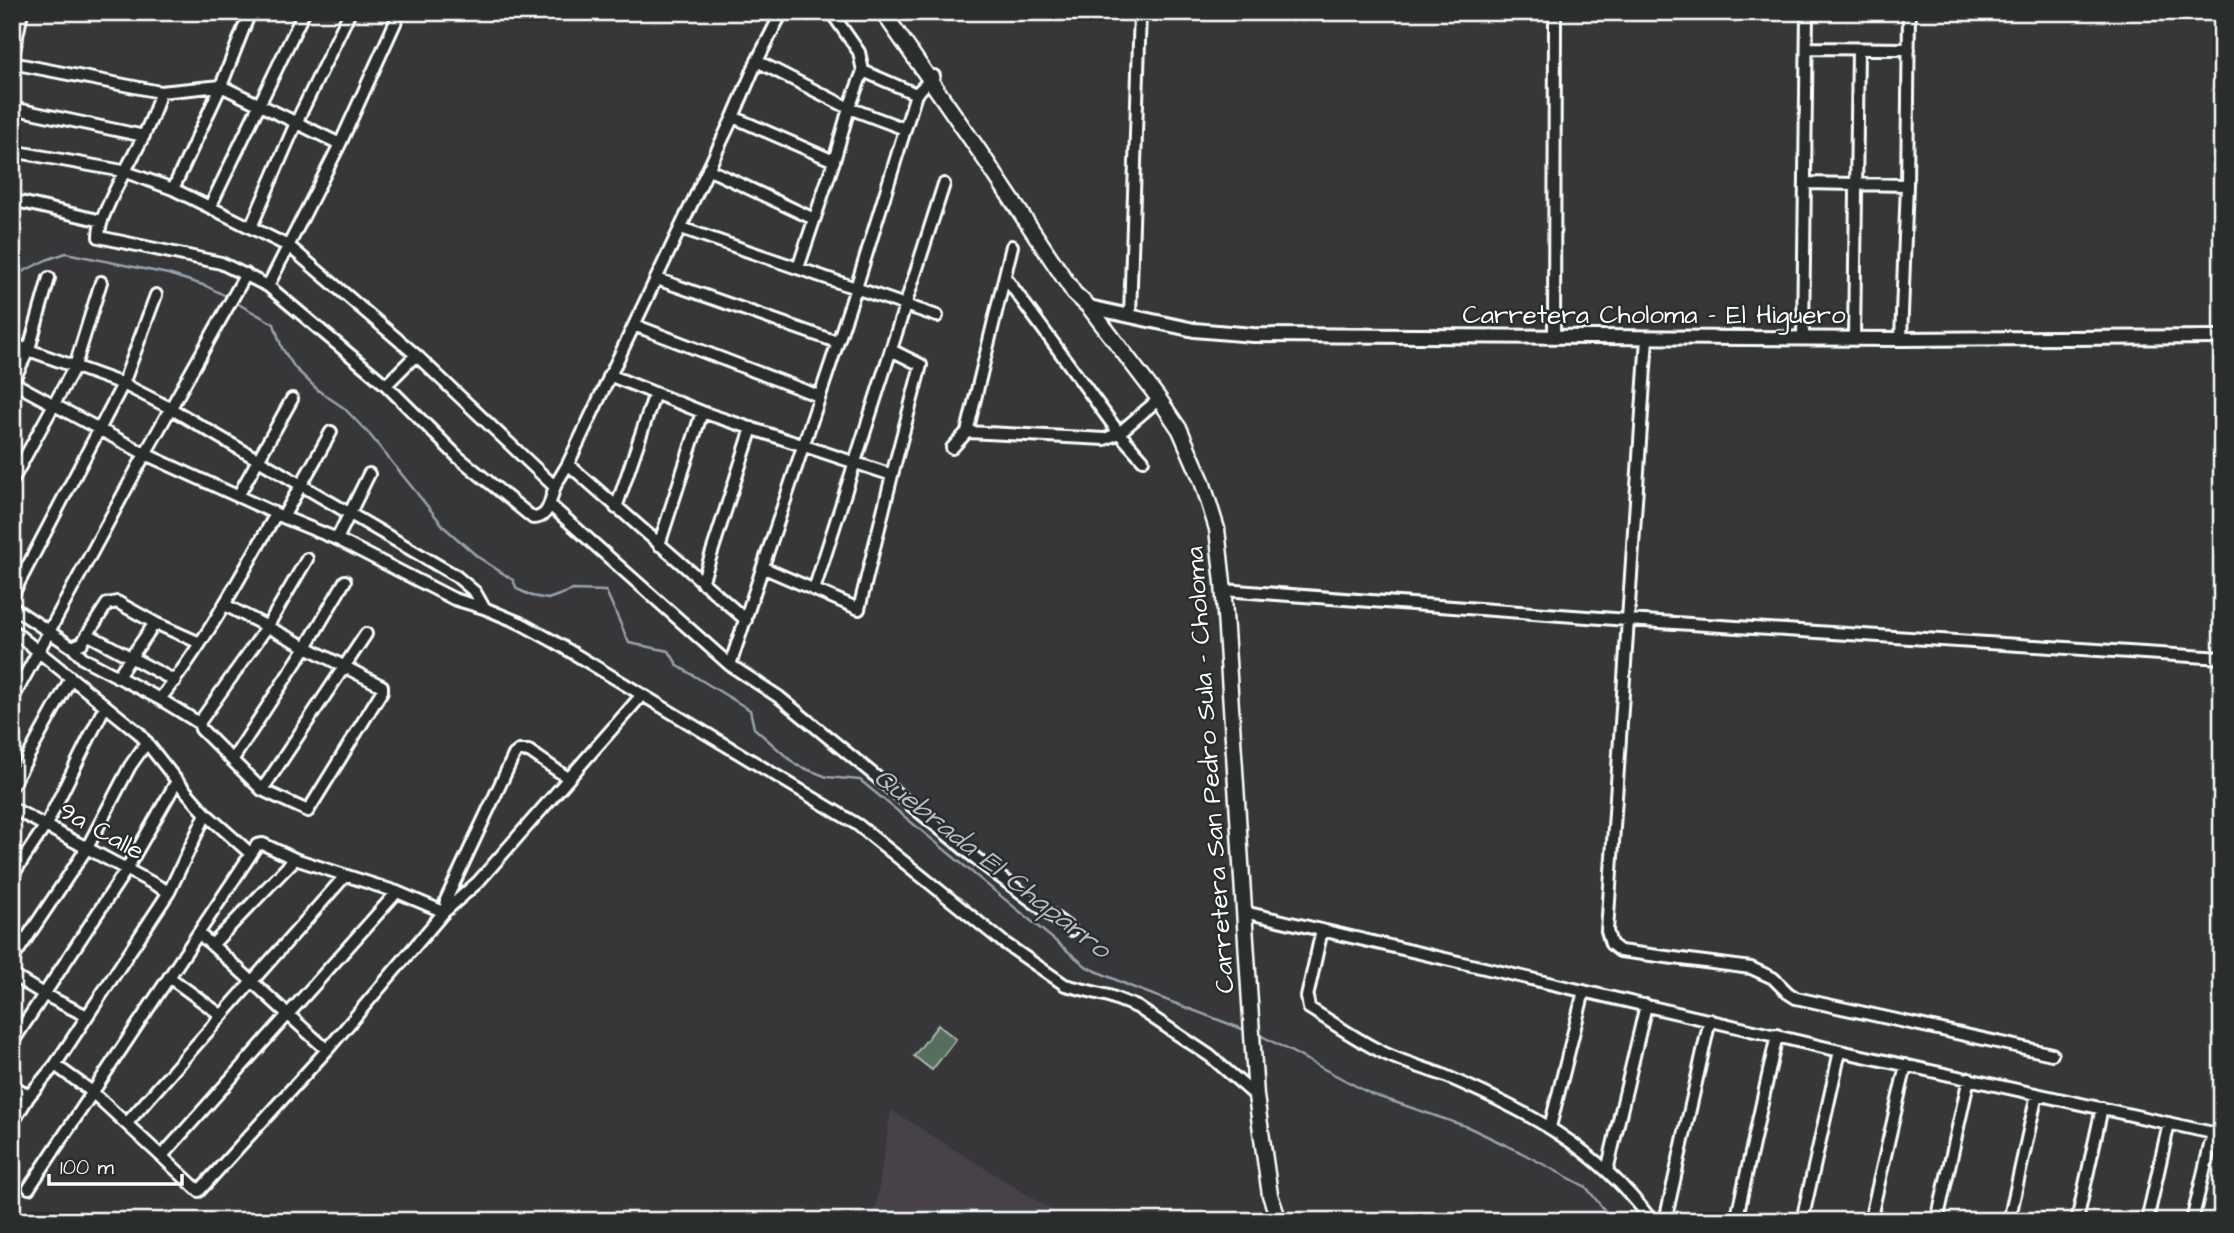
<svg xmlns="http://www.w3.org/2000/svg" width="2234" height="1233" font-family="'Architects Daughter',sans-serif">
  <rect width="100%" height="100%" fill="#37373a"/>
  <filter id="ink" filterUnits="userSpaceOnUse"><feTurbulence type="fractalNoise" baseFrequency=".0143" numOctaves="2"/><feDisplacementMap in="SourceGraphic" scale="14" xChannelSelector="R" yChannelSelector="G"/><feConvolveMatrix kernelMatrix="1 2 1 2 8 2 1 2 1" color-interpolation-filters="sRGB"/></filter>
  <g filter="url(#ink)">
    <!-- built -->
    <path fill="#464249" d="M891 1110 1058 1214 1054 1221H869L876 1206Z"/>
    <!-- green -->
    <path fill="#546e5d" stroke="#aab6ae" stroke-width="2" d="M938 1025 956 1039 932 1070 914 1056Z"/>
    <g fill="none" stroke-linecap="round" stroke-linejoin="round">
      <!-- stream -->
      <path stroke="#98a3ad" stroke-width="2.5" d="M12 277 46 260 66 253 168 274 206 286 228 297
        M233 301 274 324 282 348 295 368 319 391 344 408 370 435 445 528 478 557 513 580 517 589 532 596 548 599 573 590 606 591 629 643 669 651 678 666 750 710 754 728 796 765 827 777 860 780 1087 967 1132 987 1245 1030
        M1258 1034 1371 1094 1468 1127 1520 1152 1586 1187 1613 1221"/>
      <!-- minor casing -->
      <g stroke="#fff" stroke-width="16">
        <path id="minor" d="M831 12 859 52 863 71 916 94
          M1807 48 1909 49
          M12 61 22 12
          M757 61 849 108 905 129
          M12 63 160 92 221 86 340 144
          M160 92C151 131 126 165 110 201 105 212 99 224 99 237L221 263 268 286 386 385 458 457 533 518C551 518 550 496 556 484 560 477 564 471 568 464L733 117 757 61 782 12
          M12 108 144 136
          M733 117 834 161
          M12 151 123 171 173 189 290 247 416 355 554 486
          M708 169 814 219
          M1805 183 1907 185
          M173 189 221 86 250 12
          M12 200 102 221
          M210 207 304 12
          M251 227 296 123 350 12
          M681 228 937 316
          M798 268 834 161 849 108 863 71
          M1005 277 1119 433 1143 460
          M657 279 837 342
          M268 286 340 144 400 12
          M1130 315 1140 12
          M634 325 819 396
          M1554 336 1555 18
          M1854 337 1858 49
          M1647 338 1607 931 1611 944 1620 951 1751 968 1773 978 1788 993 1796 998 2052 1054
          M1803 338 1807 12
          M1901 339 1907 185 1909 12
          M12 344 123 384 170 408 456 576 475 592 484 608
          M609 375 702 412 892 475 921 365 891 350
          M12 382 145 454 283 517 337 539 454 599 484 608 520 623 553 641 858 825 1003 942 1065 985 1109 996 1137 1007 1210 1056 1256 1096
          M12 383 29 349 49 278
          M386 385 416 355
          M967 432 1105 439 1119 433 1159 399
          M952 448 967 432 1012 246
          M568 464 746 620
          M12 481 75 366 101 282
          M238 496 292 399
          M550 505 730 665 779 697 984 865 1071 930
          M616 508 655 393
          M283 517 331 432
          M337 539 369 474
          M659 545 702 412
          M764 568 859 609 892 475
          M702 583 752 428
          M814 590 944 184
          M1223 590 1628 620 2222 658
          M12 596 123 384 156 295
          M225 605 378 684 382 686V691L308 811 262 790 201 729 199 723 267 627 307 559
          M12 607 72 647 82 643 107 604 117 602 155 623 200 643
          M12 630 139 733 177 781 206 814 250 853
          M89 635 175 681
          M72 647 84 659 160 699 199 723
          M730 665 856 288 916 94 934 76
          M117 677 155 623
          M160 699C206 642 240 577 276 514
          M12 700 145 454 246 274
          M233 759 306 647 345 581
          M12 786 71 678
          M262 790 366 634
          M12 808 169 892
          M12 876 46 825 105 706
          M452 905 446 903V900L514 755 519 751H529L568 778
          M444 912 478 882 641 696
          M1244 912 1840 1051 2222 1135
          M1322 930 1307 997 1309 1008C1332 1022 1354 1038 1378 1050 1398 1061 1422 1067 1443 1075 1526 1110 1597 1147 1652 1221
          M199 934 212 945 295 859
          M212 945 327 1050
          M12 960 87 848 130 766 147 742
          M12 975 45 995 87 1016
          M169 977 221 1015
          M12 1043 126 870 177 781
          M12 1085 29 1096
          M127 1123 345 876
          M12 1124 29 1096 55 1065 169 892 206 814
          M1550 1127 1584 991
          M162 1156 397 892
          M1607 1171 1646 1005
          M29 1188 257 845 263 844 295 859 397 892 444 912 327 1050 199 1191 91 1091 55 1065
          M1665 1221 1710 1020
          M1736 1221 1777 1035
          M1802 1221 1840 1051
          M1870 1221 1906 1065
          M1937 1221 1969 1078
          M2009 1221 2037 1094
          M2077 1221 2102 1108
          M2147 1221 2169 1123
          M2192 1221 2213 1133"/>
      </g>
      <!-- tertiary casing -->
      <g stroke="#fff" stroke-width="18">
        <path id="tertiary" d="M1089 307 1194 330 1253 335 1901 339 2222 337"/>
      </g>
      <!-- secondary casing -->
      <g stroke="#fff" stroke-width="19">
        <path id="secondary" d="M883 12 984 158 1074 293 1089 307 1159 399 1180 430 1202 481 1217 529 1223 583 1256 1096 1270 1195 1279 1221"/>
      </g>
      <!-- minor -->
      <use href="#minor" stroke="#2a2d2e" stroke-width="10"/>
      <!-- tertiary -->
      <use href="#tertiary" stroke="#2a2d2e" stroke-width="12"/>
      <!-- secondary -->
      <use href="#secondary" stroke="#2a2d2e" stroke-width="14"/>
    </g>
  </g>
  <g text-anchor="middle" stroke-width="5" stroke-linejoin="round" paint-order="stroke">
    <!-- street labels -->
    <g font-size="26" fill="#fff" stroke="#2a2d2e">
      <text x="1654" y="323">Carretera Choloma - El Higuero</text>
      <text transform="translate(1209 770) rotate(-94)" y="9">Carretera San Pedro Sula - Choloma</text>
      <text transform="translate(102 830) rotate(29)" y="9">9a Calle</text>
    </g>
    <!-- water labels -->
    <g font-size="28" font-style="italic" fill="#b2bac1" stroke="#2a2d2e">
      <text transform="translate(993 862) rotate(38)" y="10">Quebrada El Chaparro</text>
    </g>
  </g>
  <!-- margin -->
  <rect width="2234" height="1233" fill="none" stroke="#2a2d2e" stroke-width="42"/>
  <rect x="21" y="21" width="2192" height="1191" fill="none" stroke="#fff" stroke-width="2.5" filter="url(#ink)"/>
  <!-- scale -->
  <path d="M49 1174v10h133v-10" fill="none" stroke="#ffffff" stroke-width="3.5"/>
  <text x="60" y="1174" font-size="21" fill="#ffffff" stroke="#2a2d2e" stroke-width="5" paint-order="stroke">100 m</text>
</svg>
